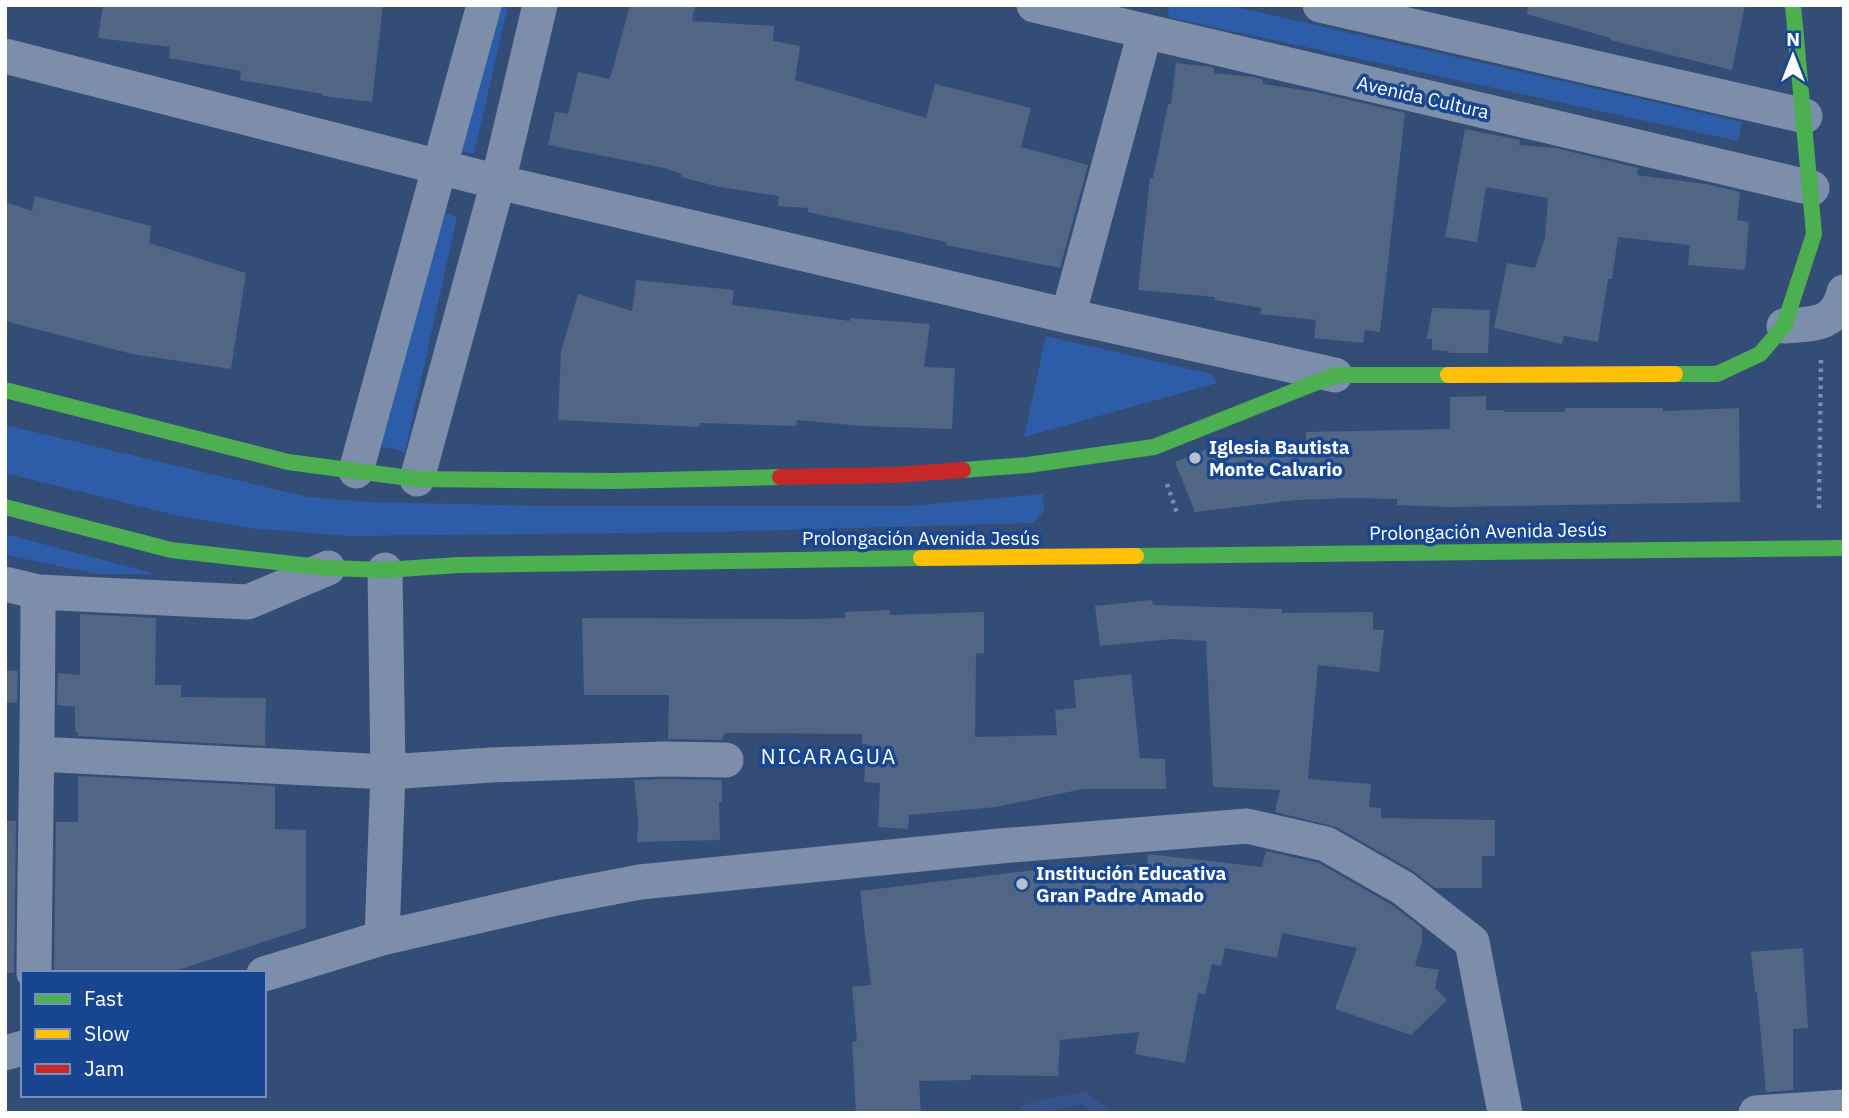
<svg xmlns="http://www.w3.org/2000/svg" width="1849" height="1118" font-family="'IBM Plex Sans',sans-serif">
  <rect width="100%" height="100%" fill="#344d76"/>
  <!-- green -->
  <path fill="#2d5da8" d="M482 5H508L474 154 448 147Z
    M1170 5H1227L1742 122 1738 141 1167 17Z
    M432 208 457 217 405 452 381 446Z
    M1046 336 1211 374 1217 383 1024 437Z
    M5 425 308 497 367 502 538 506H909L1043 494 1044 511 1033 523 706 532 347 536 250 528 179 516 5 473Z
    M5 534 156 574H98L5 555Z"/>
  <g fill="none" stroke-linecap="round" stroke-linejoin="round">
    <!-- stream -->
    <path stroke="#35548b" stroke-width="12" d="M1024 1113 1032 1108 1083 1098 1103 1113"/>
  </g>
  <!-- building -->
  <path fill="#516585" d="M103 5H383L372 102 323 96V94L240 80 241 71 169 58 170 47 98 38Z
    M630 5H695L692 21 774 26 773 41 800 46 795 80 926 118 935 84 1031 108 1021 147 1088 165 1060 268 946 245 947 242 808 212V208L778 206 779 196 719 187 681 177 682 174 664 168 548 145 555 112 568 114 578 72 610 79Z
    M1528 5H1745L1732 70 1610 40V38L1527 14Z
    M1176 63 1211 67 1214 68V73L1254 77 1263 80V84L1315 92 1405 113 1380 332 1365 330 1363 343 1314 338 1316 320 1260 314 1261 308 1214 300 1215 297 1138 290 1150 178H1153L1168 104H1171Z
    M1465 129 1520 140 1519 145 1556 148 1638 168 1637 175 1706 184 1740 192 1737 220 1749 222 1745 270 1688 265 1690 245 1618 237 1612 279H1608L1598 342 1564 336 1562 344 1494 328 1507 263 1535 268 1545 238 1548 198 1486 187 1477 242 1445 237Z
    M35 196 151 226 149 243 246 273 231 369 132 354 5 321V202L32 211Z
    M636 280 734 290 732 305 850 321V318L930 324 924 367 955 368 952 429 862 426 797 420 796 426 700 423 699 427 558 420 561 351 578 294 632 311Z
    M1432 308 1490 310 1488 353H1449V351L1432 350V339H1427Z
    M1486 396V410H1504V412H1565V408H1663V411L1739 408 1740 502 1450 507 1397 505V499L1352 498 1295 500 1195 512 1175 462 1230 440 1233 450H1287V447L1306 448V432L1450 429V397Z
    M1152 600 1153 605 1282 609V613L1373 612V630H1384L1379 672 1318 665 1308 779 1371 784 1369 807 1381 808V818L1495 820V856H1482V888H1435L1413 871 1336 827 1275 812 1280 790 1213 787 1206 641 1172 639 1100 646 1095 606Z
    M890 610V615L984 612V653L976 654 975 737 1057 735 1055 710 1076 708 1074 680 1131 674 1140 758 1165 759 1166 789H1083L996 807 909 815 908 829 878 827 880 783 864 782 867 744H862V734L725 733 722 740 668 739 669 695H584L582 618 801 619 845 618V612Z
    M80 614 156 618 155 685H181V697L266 698 265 746 78 736V732H75V707L57 705 58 673 80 675Z
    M5 670 18 671 17 703 5 702Z
    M78 776 275 786V829L306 830V928L169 973H54L56 822H78Z
    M664 779 722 780V802H719L720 840 637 842 638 822 634 780Z
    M5 821H16L14 973H5Z
    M1266 851 1319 863 1392 905 1422 928V941L1415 966 1439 970 1435 988 1447 1000 1411 1035 1335 1009 1357 948 1282 933 1277 958 1225 948 1221 966 1212 964 1205 994 1198 993 1185 1063 1135 1054 1139 1032 1060 1040 1058 1076 971 1075V1080L919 1081 921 1113H856L852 1042 857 1041 852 987 871 985 860 891 1035 870V875L1147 863 1148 854 1262 867Z
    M1803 948 1808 1028 1793 1029V1090L1766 1092 1757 992H1755L1751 952Z"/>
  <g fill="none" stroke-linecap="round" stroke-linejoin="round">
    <!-- path -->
    <path stroke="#7c8ea9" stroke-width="4.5" stroke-dasharray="3.5 5" stroke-linecap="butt" d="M1167 484 1178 516
      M1819 508 1821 359"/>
    <!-- street -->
    <path stroke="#7c8ea9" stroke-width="35" d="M1034 5 1812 188
      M1320 5 1805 116
      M5 56 498 182 1068 316 1335 375
      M1068 316 1145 32
      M1784 326C1813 324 1836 326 1844 292
      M356 471 484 5
      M417 479 498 182 540 5
      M5 584 38 592 248 602 328 568
      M38 754 388 772 491 765 664 759 726 760
      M382 938 388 772 385 570
      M34 973C35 846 38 719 38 592
      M264 974 382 938 556 898 640 882 1000 846 1247 826 1326 844 1403 888 1472 942 1505 1113
      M5 1053 23 1048
      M1756 1113 1844 1107"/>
    <!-- fast -->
    <path stroke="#4caf50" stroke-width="16" d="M1675 374H1717L1760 354 1784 326 1814 234 1793 5
      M5 390 288 462 417 479 614 481 780 477
      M963 470 1028 465 1154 447 1335 375H1448
      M5 507 171 550 328 568 385 570 459 565 921 558
      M1136 556 1844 548"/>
    <!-- slow -->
    <path stroke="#ffc107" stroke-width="16" d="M1448 375 1675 374
      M921 558 1136 556"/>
    <!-- jam -->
    <path stroke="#c62828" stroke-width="16" d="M780 477 894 475 963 470"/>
  </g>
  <!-- markers -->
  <g fill="#b8c1cf" stroke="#194691" stroke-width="2.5">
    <circle cx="1195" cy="458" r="7"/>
    <circle cx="1022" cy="884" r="7"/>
  </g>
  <g text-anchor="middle" stroke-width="7" stroke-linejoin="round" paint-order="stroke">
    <!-- street labels -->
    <g font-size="19" fill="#fff" stroke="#194691">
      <text transform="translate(1423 97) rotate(13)" y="7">Avenida Cultura</text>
      <text transform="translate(1488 531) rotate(-1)" y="7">Prolongación Avenida Jesús</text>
      <text x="921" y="545">Prolongación Avenida Jesús</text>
    </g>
    <!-- poi labels -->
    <g font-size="19" font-weight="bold" fill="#fff" stroke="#194691" text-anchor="start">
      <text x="1209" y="454">Iglesia Bautista<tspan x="1209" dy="22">Monte Calvario</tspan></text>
      <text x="1036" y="880">Institución Educativa<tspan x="1036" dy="22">Gran Padre Amado</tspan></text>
    </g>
    <!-- neighbourhood labels -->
    <g font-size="21" letter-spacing="2" fill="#fff" stroke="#194691">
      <text x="829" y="764">NICARAGUA</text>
    </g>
  </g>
  <!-- border -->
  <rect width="1849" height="1118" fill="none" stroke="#ffffff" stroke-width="14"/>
  <!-- legend -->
  <rect x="21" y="971" width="245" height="126" fill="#194691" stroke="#7590bd" stroke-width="2"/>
  <rect x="35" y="994" width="35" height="10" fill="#4caf50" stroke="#7590bd" stroke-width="2"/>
  <text x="84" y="1006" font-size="21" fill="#ffffff">Fast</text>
  <rect x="35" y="1029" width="35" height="10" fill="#ffc107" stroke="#7590bd" stroke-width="2"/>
  <text x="84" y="1041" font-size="21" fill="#ffffff">Slow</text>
  <rect x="35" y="1064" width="35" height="10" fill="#c62828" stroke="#7590bd" stroke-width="2"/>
  <text x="84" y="1076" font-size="21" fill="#ffffff">Jam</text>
  <!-- north arrow -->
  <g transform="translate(1793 56)" stroke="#194691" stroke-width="5" paint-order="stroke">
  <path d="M0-5L12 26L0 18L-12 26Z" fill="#ffffff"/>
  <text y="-10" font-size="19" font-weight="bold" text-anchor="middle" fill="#ffffff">N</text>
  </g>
</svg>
